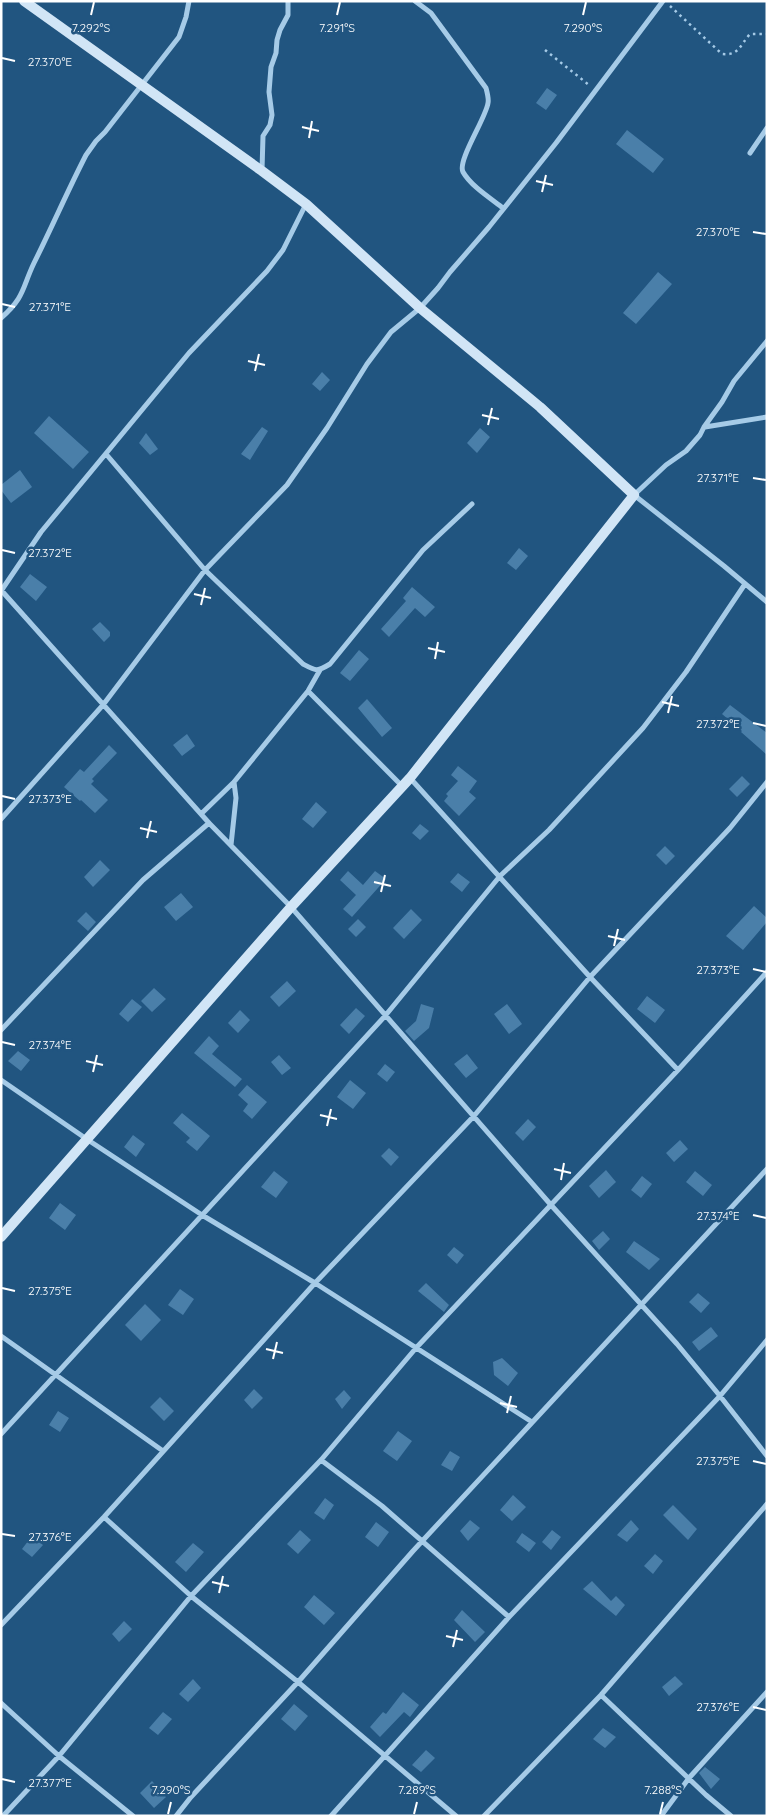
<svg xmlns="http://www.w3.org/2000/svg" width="768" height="1817" font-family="Quicksand,sans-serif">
  <rect width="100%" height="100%" fill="#215580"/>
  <!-- building -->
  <path fill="#4a7fa9" d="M547 88 557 95 546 110 536 103Z
    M627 130 664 159 653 173 616 144Z
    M658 272 672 284 636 324 623 313Z
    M322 372 330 380 320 391 312 384Z
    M49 416 89 452 73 469 34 433Z
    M262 427 268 431 250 460 241 454Z
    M480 428 490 437 477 453 467 443Z
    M146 433 158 449 150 455 139 443Z
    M20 470 32 487 11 503 1 490V485Z
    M519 548 528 556 516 570 507 563Z
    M30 574 47 587 36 601 20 587Z
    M412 587 435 607 425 617 415 608 389 637 381 629 406 601 403 598Z
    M100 622 110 632V636L104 642 92 629Z
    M359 650 369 659 350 681 340 673Z
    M367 699 392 728 382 737 358 708Z
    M730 705 767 733V755L741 732 742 731 722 714Z
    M187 734 195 746 182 756 173 745Z
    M109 745 117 753 92 779 94 781 91 784 108 800 95 813 81 800 80 801 64 787 80 769 84 772Z
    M458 766 477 781 469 792 476 798 459 816 444 801 448 796 446 794 458 781 451 775Z
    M742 776 750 784 737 797 729 789Z
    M316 802 327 812 313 828 302 819Z
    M420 824 429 831 420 840 412 833Z
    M665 846 675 856 666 865 656 855Z
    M100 860 110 870 93 887 84 877Z
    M348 871 363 885 375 871 386 879 352 917 343 909 356 895 340 880Z
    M458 873 470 882 462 892 450 882Z
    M181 893 193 907 176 921 164 907Z
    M754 906 767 918V922L743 950 726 936Z
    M411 909 422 920 404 939 393 928Z
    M86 912 96 922 88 931 77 921Z
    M358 919 366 927 356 937 348 929Z
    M287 981 296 991 279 1007 270 997Z
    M154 988 166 999 152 1012 141 1001Z
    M647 996 665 1010 655 1023 637 1009Z
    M132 999 142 1007 128 1022 119 1014Z
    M421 1004 434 1008 429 1028 414 1041 405 1031 416 1021Z
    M507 1004 522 1024 509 1034 494 1014Z
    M356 1008 365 1016 349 1034 340 1025Z
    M240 1010 250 1020 238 1033 228 1023Z
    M209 1036 219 1046 212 1054 242 1079 235 1087 194 1053Z
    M18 1051 30 1060 21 1071 8 1061Z
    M467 1054 478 1068 466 1078 454 1064Z
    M279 1055 291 1068 282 1075 271 1062Z
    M385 1064 395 1072 387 1082 377 1074Z
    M350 1080 366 1093 353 1109 337 1097Z
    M247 1085 267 1102 252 1119 243 1111 248 1104 238 1095Z
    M182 1113 210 1136 197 1151 186 1142 190 1138 173 1123Z
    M528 1119 536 1127 523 1141 515 1133Z
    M133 1135 145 1144 136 1157 124 1147Z
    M680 1140 688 1149 674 1162 666 1153Z
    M389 1148 399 1157 391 1166 381 1156Z
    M606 1170 616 1182 599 1198 589 1186Z
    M274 1171 288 1182 276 1198 261 1187Z
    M695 1171 712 1185 703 1196 686 1182Z
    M642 1176 652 1184 641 1198 631 1190Z
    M60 1203 76 1215 65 1230 49 1218Z
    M603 1231 610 1239 599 1250 592 1241Z
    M634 1241 660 1259 649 1270 626 1252Z
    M454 1247 464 1255 457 1264 447 1255Z
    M426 1283 449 1305 444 1312 418 1291Z
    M180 1289 194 1299 183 1315 168 1305Z
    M698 1293 710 1303 701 1313 689 1302Z
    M145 1304 161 1320 141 1341 125 1325Z
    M711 1327 718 1336 699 1351 692 1342Z
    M502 1358 518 1373 508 1386 494 1375 493 1362Z
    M254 1389 263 1398 252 1409 244 1400Z
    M344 1390 351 1398 342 1409 335 1399Z
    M160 1397 174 1411 164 1421 150 1407Z
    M58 1411 69 1418 60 1432 49 1425Z
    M398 1431 412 1441 397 1461 383 1451Z
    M450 1451 460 1457 452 1471 441 1465Z
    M513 1495 526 1507 512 1521 500 1510Z
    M325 1498 334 1505 324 1520 314 1513Z
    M673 1505 697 1529 688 1540 663 1515Z
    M470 1520 480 1528 468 1541 460 1531Z
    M631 1520 639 1529 627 1542 617 1535Z
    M376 1522 389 1532 378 1547 365 1537Z
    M300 1530 311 1540 298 1554 287 1544Z
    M552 1530 561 1537 551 1550 542 1542Z
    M522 1533 536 1543 529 1552 516 1542Z
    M32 1536 43 1545 32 1557 22 1549Z
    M193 1543 204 1552 186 1572 175 1562Z
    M655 1554 663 1561 653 1574 644 1566Z
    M592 1581 611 1601 616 1596 625 1605 616 1616 583 1589Z
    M314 1595 335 1613 324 1625 304 1607Z
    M462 1610 485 1632 475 1642 454 1620Z
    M124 1621 132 1629 119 1642 112 1634Z
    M675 1676 683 1684 669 1696 662 1687Z
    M193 1679 201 1688 188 1702 179 1694Z
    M403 1692 419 1705 410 1717 404 1712 380 1737 370 1727 383 1712 386 1714Z
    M294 1704 308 1716 295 1731 281 1719Z
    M163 1712 172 1719 158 1735 149 1728Z
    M603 1728 616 1737 605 1748 593 1739Z
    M426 1750 435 1758 421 1772 412 1765Z
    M705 1767 720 1779 711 1789 699 1773Z
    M152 1781 166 1797 154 1808 140 1793Z"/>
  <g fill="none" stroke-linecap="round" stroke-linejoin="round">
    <!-- path -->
    <path stroke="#a6cbe7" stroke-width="2.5" stroke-dasharray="2.5 4" stroke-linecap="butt" d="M670 6 722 54C739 56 740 45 750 34H767
      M545 50 589 85"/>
    <!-- street -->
    <path stroke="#a6cbe7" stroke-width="5" d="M415 1 431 13 486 88C487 92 489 99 488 103 486 118 457 161 463 172 471 186 490 198 503 208
      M750 153 767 128
      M262 170 263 136 270 125 272 115 269 92 271 67 276 53 277 40 280 30 288 15V1
      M1 318C25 297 22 288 34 263 52 227 68 190 86 155L96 141 105 132 179 37 186 17 189 1
      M767 341 734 381 722 402 704 427 700 435 686 451 666 465 634 495 724 566 767 602
      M705 427 767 417
      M106 454 205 570 303 664C316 671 317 672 330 664L423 550 472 504
      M1 590 209 823 291 907 551 1205 677 1344 720 1396 767 1456
      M1 591 41 532 189 353 267 271 283 250 306 204
      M308 691 402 786
      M410 778 590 977 678 1070
      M201 814 234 782 308 691 320 670
      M1 819 103 705 205 570 287 485 327 428 367 364 391 332 420 308 438 288 450 272 489 227 556 143 663 1
      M231 845 236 798 234 782
      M1 1030 143 880 209 823
      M1 1080 88 1140 202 1215 315 1283 532 1422
      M1 1336 163 1451
      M1 1434 385 1016 500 876 549 830 643 728 686 672 745 584
      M321 1460 382 1506 509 1617
      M104 1517 191 1596 298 1682 456 1816
      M1 1625 104 1517 315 1283 474 1116 590 977 730 828 767 782
      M601 1695 706 1795 731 1816
      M1 1703 59 1756 133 1816
      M3 1816 59 1756 191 1596 321 1460 416 1348 678 1070 767 972
      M176 1816 191 1797 298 1682 413 1551 767 1169
      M331 1816 509 1617 720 1396 767 1340
      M484 1816 601 1695 767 1504
      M661 1816 689 1778 767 1692"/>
    <!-- secondary -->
    <path stroke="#d1e5f6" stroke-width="10" d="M1 1237 291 907 410 778 634 495 540 407 420 308 306 204 262 171 24 1"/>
  </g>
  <!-- ticks -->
  <path fill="none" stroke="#fff" stroke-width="2" d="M91 15 94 2M337 15 340 2M583 15 586 2M2 58 15 61M302 127 319 131M309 138 312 121M536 181 553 185M542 192 546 175M753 232 766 234M2 304 15 307M248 361 265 365M255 371 259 354M482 415 499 419M488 425 492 408M753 478 766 480M2 550 15 553M194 594 211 598M201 605 205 588M428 648 445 652M435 659 438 642M662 702 679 706M668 713 672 696M753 723 766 726M2 796 15 799M140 828 157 832M147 838 151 821M374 882 391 886M381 892 385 875M608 936 625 940M614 946 618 929M753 969 766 972M2 1042 15 1045M86 1061 103 1065M93 1072 97 1055M320 1115 337 1119M327 1126 331 1109M554 1169 571 1173M561 1180 564 1163M753 1215 766 1218M2 1288 15 1291M266 1349 283 1353M273 1359 277 1342M500 1403 517 1407M507 1413 511 1396M753 1461 766 1464M2 1534 15 1536M212 1582 229 1586M219 1593 223 1576M446 1636 463 1640M453 1647 457 1630M753 1707 766 1710M2 1779 15 1782M168 1814 171 1802M414 1814 417 1802M660 1814 663 1802"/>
  <g font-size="12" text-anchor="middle" fill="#fff" stroke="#215580" stroke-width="5" stroke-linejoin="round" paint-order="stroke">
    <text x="91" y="32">7.292°S</text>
    <text x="583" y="32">7.290°S</text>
    <text x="337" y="32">7.291°S</text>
    <text x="50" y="66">27.370°E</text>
    <text x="718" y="236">27.370°E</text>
    <text x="50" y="311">27.371°E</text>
    <text x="718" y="482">27.371°E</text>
    <text x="50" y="557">27.372°E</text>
    <text x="718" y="728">27.372°E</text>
    <text x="50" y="803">27.373°E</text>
    <text x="718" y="974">27.373°E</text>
    <text x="50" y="1049">27.374°E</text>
    <text x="718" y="1220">27.374°E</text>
    <text x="50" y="1295">27.375°E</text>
    <text x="718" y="1465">27.375°E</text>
    <text x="50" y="1541">27.376°E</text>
    <text x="718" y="1711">27.376°E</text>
    <text x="50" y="1787">27.377°E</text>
    <text x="171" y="1794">7.290°S</text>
    <text x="417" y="1794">7.289°S</text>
    <text x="663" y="1794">7.288°S</text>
  </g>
  <!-- border -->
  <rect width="768" height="1817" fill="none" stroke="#ffffff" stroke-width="5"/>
</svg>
